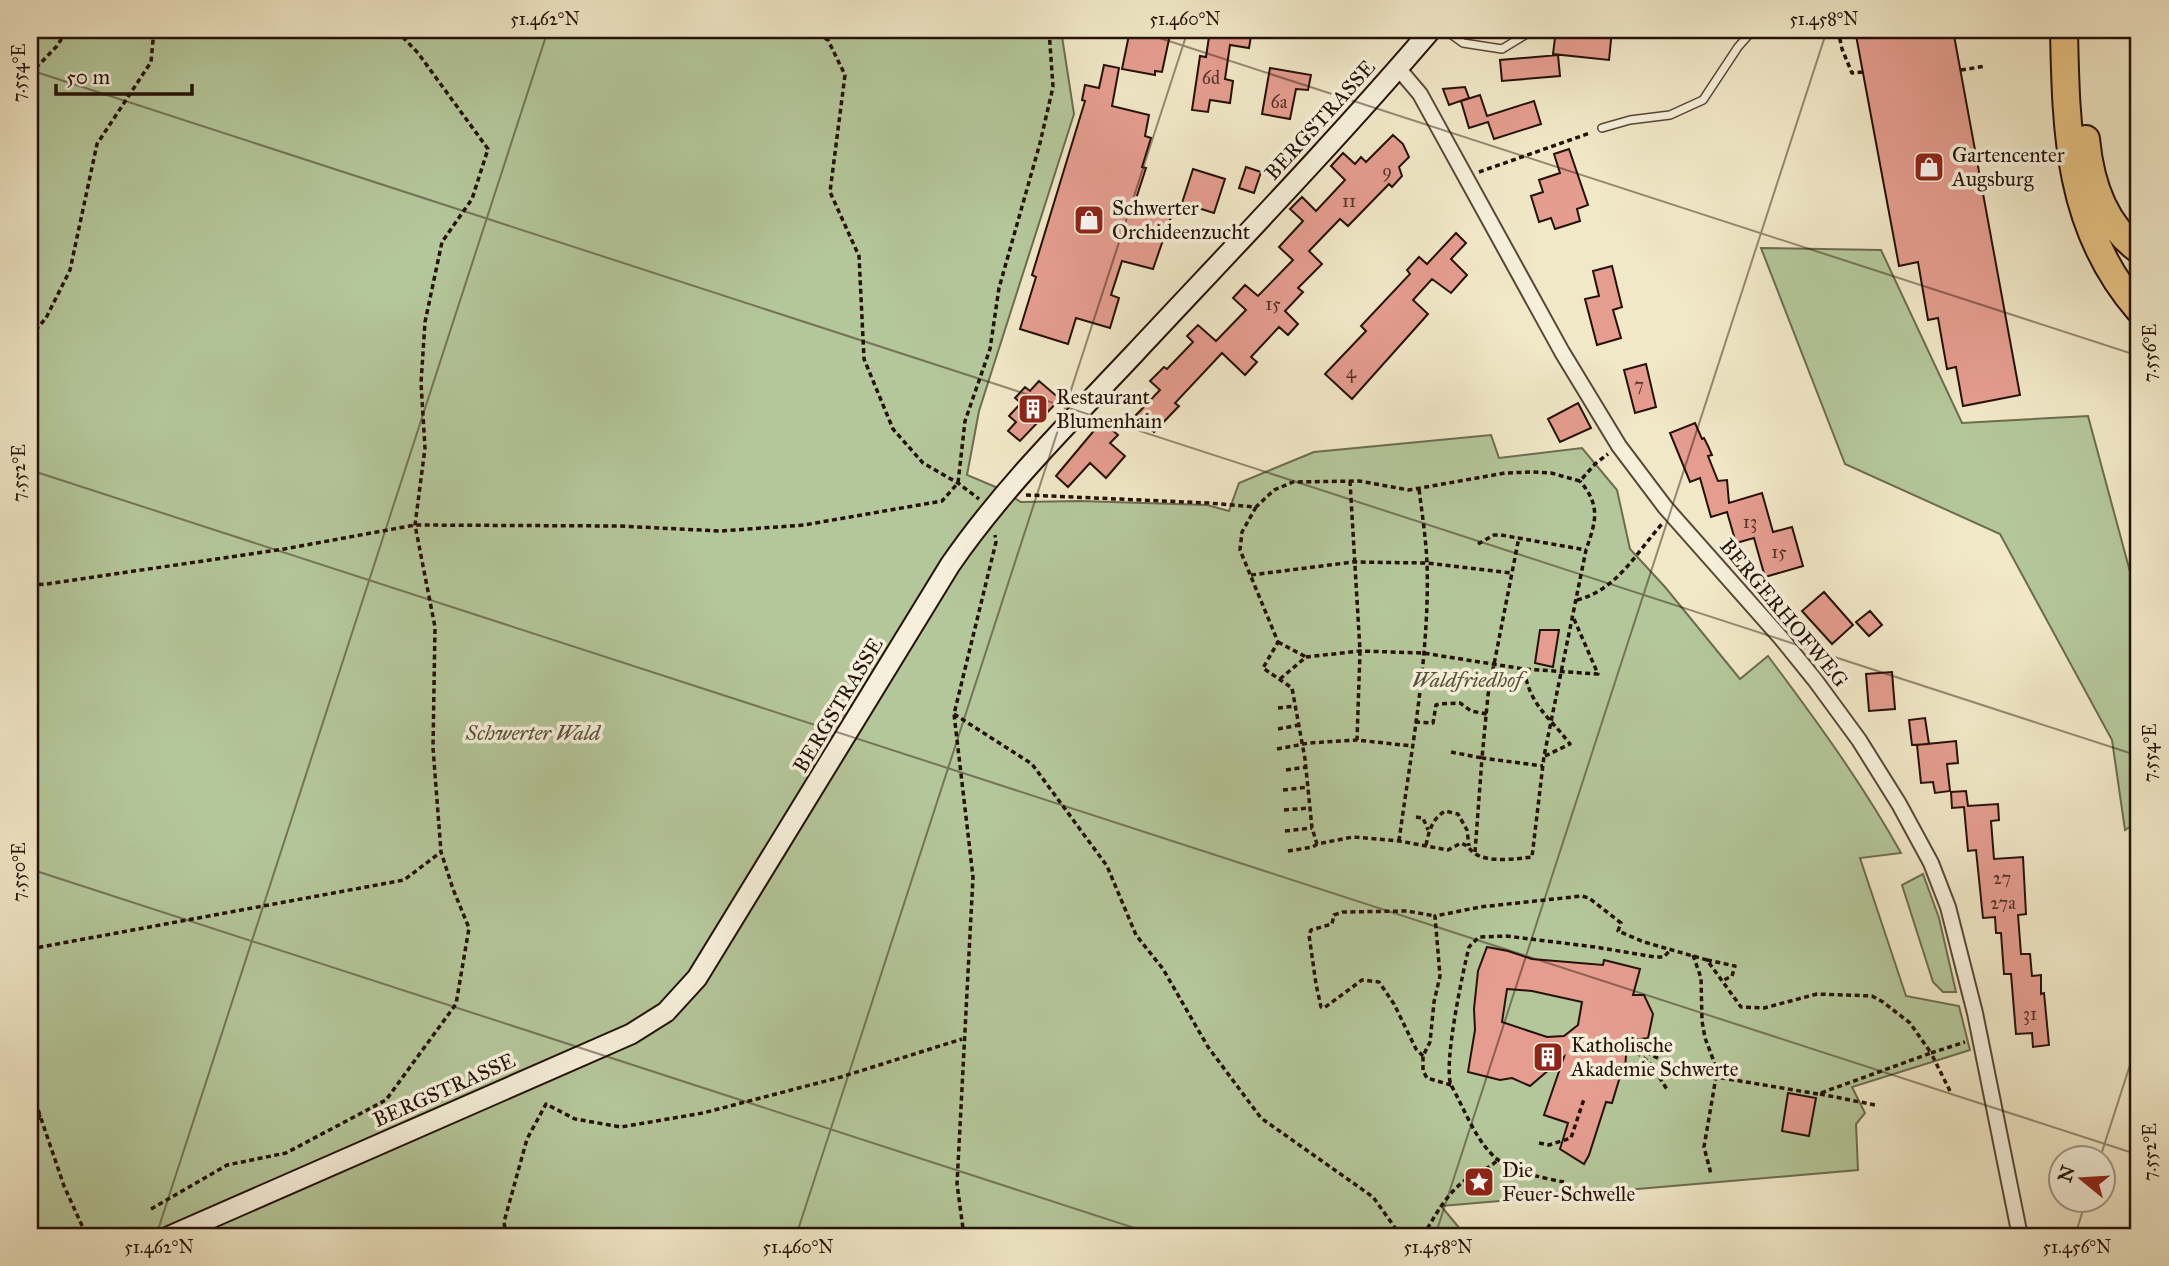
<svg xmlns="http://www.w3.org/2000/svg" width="2169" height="1266" font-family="'IM FELL Great Primer',serif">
  <rect width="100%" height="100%" fill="#f1e8c7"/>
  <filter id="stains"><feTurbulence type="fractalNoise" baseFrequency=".00286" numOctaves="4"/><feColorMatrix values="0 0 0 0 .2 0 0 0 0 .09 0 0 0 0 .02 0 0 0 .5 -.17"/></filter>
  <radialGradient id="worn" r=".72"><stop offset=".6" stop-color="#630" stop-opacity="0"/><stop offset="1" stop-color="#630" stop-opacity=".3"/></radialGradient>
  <!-- green -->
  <path fill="#b4c79a" stroke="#6c6c50" stroke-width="2" d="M30 30H1061L1074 114 979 411 967 475 998 488 1021 502 1080 501 1207 505 1229 511 1239 483 1314 452 1491 435 1499 458 1582 448 1617 490 1630 549 1665 587 1740 679 1768 656C1816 720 1862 783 1901 853L1860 858 1906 996 1959 1006 1970 1050 1852 1087 1865 1113 1856 1124 1858 1170 1441 1206 1466 1236H30Z
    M1761 248 1881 250 1962 423 2088 416 2139 605V821L2125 830 2112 740 2000 534 1845 464Z
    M1923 874 1939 918 1956 992H1943L1933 982 1902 885Z"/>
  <!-- building -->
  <path fill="#e59d8f" stroke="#251107" stroke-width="2" fill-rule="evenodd" d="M1130 30H1171L1162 72 1155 71V75L1122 69Z
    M1210 30H1252L1249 48 1230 45 1225 79 1233 81 1230 103 1210 100 1208 112 1192 110 1200 56 1206 57Z
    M1556 30H1612L1609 60 1553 54Z
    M1855 30H1953L2020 395 1963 406 1956 367 1947 369 1938 318 1928 320 1918 262 1899 266Z
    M1558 55 1560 76 1502 81 1500 60Z
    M1104 65 1119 68 1112 106 1149 115 1145 136 1151 138 1142 167 1146 168 1134 205 1171 217 1153 269 1122 261 1111 295 1119 298 1110 328 1076 318 1068 344 1020 329 1036 277 1032 275 1085 101 1082 100 1085 85 1099 88Z
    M1270 68 1311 75 1308 90 1296 89 1290 119 1262 114Z
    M1465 87 1469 98 1449 105 1443 89Z
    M1480 95 1487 116 1534 101 1541 124 1494 139 1488 122 1469 128 1461 101Z
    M1393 135 1403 144 1409 157 1399 167 1402 176 1392 187 1389 184 1348 226 1340 219 1309 251 1322 264 1298 288 1303 292 1285 311 1298 324 1288 335 1279 327 1251 357 1257 362 1245 375 1222 353 1175 403 1179 406 1154 432 1136 415 1160 390 1150 381 1164 367 1167 369 1193 342 1187 336 1198 325 1216 341 1246 310 1233 298 1245 285 1258 296 1293 260 1279 247 1303 221 1290 209 1302 197 1316 211 1345 180 1331 166 1343 153 1355 164 1361 157 1366 162Z
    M1569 149 1588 205 1577 209 1580 221 1555 229 1551 218 1539 222 1531 196 1543 192 1539 180 1560 173 1554 154Z
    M1246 167 1261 172 1254 193 1239 188Z
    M1193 169 1225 179 1214 213 1182 203Z
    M1456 233 1466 243 1451 259 1467 275 1451 293 1432 279 1413 300 1428 314 1352 399 1325 374 1366 331 1361 326 1410 274 1407 270 1419 257 1427 264Z
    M1612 266 1622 307 1613 310 1621 338 1597 345 1585 299 1599 296 1593 271Z
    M1646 364 1656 407 1635 413 1624 370Z
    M1039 381 1060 399 1020 441 1008 431 1016 422 1009 416 1021 403 1015 398 1025 387 1030 391Z
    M1578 403 1591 428 1560 442 1548 419Z
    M1102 421 1118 435 1110 443 1125 456 1106 478 1090 463 1068 487 1056 476Z
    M1695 423 1702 439 1704 438 1708 446 1712 455 1708 456 1718 481 1727 480 1729 503 1762 493 1773 532 1792 527 1803 566 1765 577 1754 538 1736 543 1727 512 1711 517 1700 478 1690 482 1670 433Z
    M1824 592 1853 625 1832 644 1802 611Z
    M1870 611 1882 625 1869 636 1856 622Z
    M1540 630H1559L1553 667 1535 663Z
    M1892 672 1895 709 1869 711 1866 674Z
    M1925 718 1929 744 1912 745 1909 720Z
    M1956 741 1958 763 1947 764 1950 791 1935 793 1933 782 1921 783 1917 745Z
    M1966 791 1968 806 1998 804 1999 820 1991 821 1994 859 2023 857 2026 914 2018 915 2021 954H2030L2032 976 2041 975V994L2044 993 2049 1045 2033 1047 2032 1033 2016 1034 2011 974H2004L2001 933H1996L1995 917 1983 918 1976 850 1968 851 1964 807 1952 808 1951 792Z
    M1487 947 1508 951 1532 959 1603 965 1604 960 1640 969 1633 995H1644L1653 1014 1648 1038 1627 1041 1625 1070H1622L1612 1103 1606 1102 1589 1155 1584 1164 1560 1149 1568 1123 1544 1115 1564 1057 1530 1086 1512 1078 1500 1080 1468 1072 1475 1030 1474 1009 1478 971ZM1507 989 1532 991 1582 1002 1578 1025 1564 1036 1547 1037 1502 1022Z
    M1788 1093 1816 1098 1809 1136 1782 1131Z"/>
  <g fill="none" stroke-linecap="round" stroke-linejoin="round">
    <!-- lane casing -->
    <g stroke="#584737" stroke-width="10">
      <path id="lane" d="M1445 30 1463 43 1502 49 1525 35 1527 30
        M1602 128 1630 120 1670 115 1703 100 1738 47 1753 30"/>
    </g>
    <!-- street casing -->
    <g stroke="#584737" stroke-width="18">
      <path id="street" d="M1398 68 1420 94 1562 352 1619 446 1665 507 1781 638 1815 680 1859 740 1899 804 1931 863 1948 907 1975 1013 2020 1236"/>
    </g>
    <!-- secondary casing -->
    <g stroke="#251107" stroke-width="23">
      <path id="secondary" d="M170 1236 631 1034 666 1012 697 978 950 565C1003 488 1070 422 1134 354 1234 247 1336 141 1431 30"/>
    </g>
    <!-- highway casing -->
    <g stroke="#251107" stroke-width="30">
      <path id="highway" d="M2064 30C2066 132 2068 229 2139 310
        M2086 139C2090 181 2104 225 2139 250"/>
    </g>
    <!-- path -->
    <path stroke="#251107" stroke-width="3.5" stroke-dasharray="5 3.5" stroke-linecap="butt" d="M810 30 828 40 845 75 830 192 859 256 864 359 893 429 923 463 958 483 979 499
      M1838 30 1842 49 1852 73 1863 72
      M1961 70 1986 66
      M30 74 57 46 67 30
      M1479 172 1590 133
      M30 337 46 318 70 270 97 144 151 62 154 30
      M1350 481 1360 651 1357 740 1412 746
      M1026 495 1208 503 1256 507 1274 490 1293 482 1359 481 1409 490 1505 473 1532 472 1551 473 1580 481 1595 464 1608 454
      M1256 507 1242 532 1240 550 1278 642 1263 668 1292 688 1305 759 1312 828 1317 844 1353 837 1399 841 1448 850 1461 843C1469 846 1469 849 1474 853 1488 863 1516 859 1532 857L1544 756 1586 550C1596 521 1601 506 1580 481
      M1478 544 1494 535H1501L1586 550
      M1251 575 1353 562 1427 563 1511 573
      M30 585 47 584 284 549 415 525 619 526 721 531 804 525 942 501 958 483 965 421 990 349 999 288 1040 143 1053 87 1049 30
      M1577 600C1617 590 1636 553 1662 524
      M1278 642 1306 657
      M1280 679 1306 657 1360 651 1423 653 1524 669
      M1278 708 1295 706
      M954 714 1032 764 1107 866 1136 935 1163 969 1208 1047 1261 1118 1373 1197 1401 1236
      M1415 722 1433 723 1436 705 1439 704 1460 703 1471 711 1487 714
      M1278 729 1299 725
      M1277 749 1309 743 1357 740
      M1451 752 1482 758 1488 695 1519 537
      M1545 756 1570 744C1548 715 1530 706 1524 669L1598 674 1574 619
      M1286 770 1306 767
      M1283 790 1308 787
      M1284 810 1310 808
      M1416 817 1423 818 1428 830
      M1285 831 1312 828
      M1399 841C1411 752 1430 653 1427 563 1426 539 1422 513 1419 489
      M1426 845C1429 831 1432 819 1445 811L1458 814 1467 830 1469 846
      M1288 851 1313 847 1317 844
      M1475 852 1482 758 1543 766
      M30 949 404 880 441 852
      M1707 960 1735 966 1732 976 1722 981
      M1623 1041 1684 1071 1716 1077V1067L1705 1038 1702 1021 1701 978 1693 955
      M1630 1047 1651 1064 1668 1091
      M1423 1056 1416 1049 1394 1004 1379 982 1362 980 1324 1008 1321 1007 1316 984 1309 935 1311 930 1332 924 1334 915 1343 912 1407 911 1435 916
      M1451 1085 1427 1078 1423 1071V1056L1430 1042 1434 1002 1440 976 1435 916 1480 907 1582 896 1589 898 1621 923 1618 931 1644 942 1707 960 1741 1007 1764 1008 1817 994 1872 996 1883 1002 1910 1023 1931 1053 1818 1094 1716 1077 1704 1147 1711 1174
      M30 1086 64 1186 84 1230 90 1236
      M1950 1091 1931 1053 1965 1042
      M1820 1094 1875 1105
      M30 1134 41 1113
      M1539 1143 1549 1145 1571 1138 1584 1099
      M1564 1182C1543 1178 1514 1172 1497 1159 1476 1142 1464 1108 1451 1085 1443 1065 1463 971 1469 947L1479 937 1506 936 1595 947 1655 957H1664L1671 949
      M151 1209 227 1165 286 1153 386 1100 456 1004 469 928 453 889 441 852 433 748 435 627 415 525 425 448 421 383 425 322 442 242 472 199 488 149 418 53 396 30
      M506 1236 504 1222 527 1139 546 1104 575 1119 621 1127 703 1113 841 1077 962 1039
      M964 1236 957 1184 973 877 954 714 996 542 995 535
      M1423 1236C1435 1216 1445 1196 1464 1181 1476 1173 1487 1170 1498 1160"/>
    <!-- lane -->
    <use href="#lane" stroke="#f6f0db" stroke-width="7"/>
    <!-- street -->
    <use href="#street" stroke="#f6f0db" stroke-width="14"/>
    <!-- secondary -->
    <use href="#secondary" stroke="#f6f0db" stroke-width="19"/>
    <!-- highway -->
    <use href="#highway" stroke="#e8c484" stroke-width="26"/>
  </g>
  <!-- ticks -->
  <path fill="none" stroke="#251107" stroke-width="2" stroke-opacity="0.45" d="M1135 30 2139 356M30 70 2139 756M30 470 2139 1155M30 869 1159 1236M2100 1158 2139 1037M156 1236 548 30M796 1236 1188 30M1435 1236 1827 30M2075 1236 2086 1200"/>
  <!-- icons -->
  <defs>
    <g id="shop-square" transform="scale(1.575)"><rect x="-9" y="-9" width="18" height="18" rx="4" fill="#8f2418" stroke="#f6f0db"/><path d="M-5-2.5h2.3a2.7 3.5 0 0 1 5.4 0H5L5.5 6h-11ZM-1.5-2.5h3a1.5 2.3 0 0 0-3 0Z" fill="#fff"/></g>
    <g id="building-square" transform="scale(1.575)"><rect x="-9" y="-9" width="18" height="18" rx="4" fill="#8f2418" stroke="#f6f0db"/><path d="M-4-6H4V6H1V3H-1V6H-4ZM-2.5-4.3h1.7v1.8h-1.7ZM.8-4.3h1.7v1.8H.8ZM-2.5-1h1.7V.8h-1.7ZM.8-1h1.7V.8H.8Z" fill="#fff"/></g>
    <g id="sight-square" transform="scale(1.575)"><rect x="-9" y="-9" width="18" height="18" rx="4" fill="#8f2418" stroke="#f6f0db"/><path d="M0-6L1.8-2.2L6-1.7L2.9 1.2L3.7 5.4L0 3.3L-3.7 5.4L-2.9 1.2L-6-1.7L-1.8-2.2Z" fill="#fff"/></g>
  </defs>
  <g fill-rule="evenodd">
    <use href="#shop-square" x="1929" y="167"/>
    <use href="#shop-square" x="1089" y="220"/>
    <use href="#building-square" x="1033" y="409"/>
    <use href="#building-square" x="1548" y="1057"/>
    <use href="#sight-square" x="1479" y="1182"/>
  </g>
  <g text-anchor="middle" stroke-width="7" stroke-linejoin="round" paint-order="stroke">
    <!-- number labels -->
    <g font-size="18" fill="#553429">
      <text x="1211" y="84">6d</text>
      <text x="1279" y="108">6a</text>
      <text x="1387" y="177">9</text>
      <text x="1349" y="207">11</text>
      <text x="1273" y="310">15</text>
      <text x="1351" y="378">4</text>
      <text x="1639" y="391">7</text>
      <text x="1750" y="528">13</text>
      <text x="1779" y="558">15</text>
      <text x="2002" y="884">27</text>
      <text x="2003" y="909">27a</text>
      <text x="2030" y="1020">31</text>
    </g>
    <!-- street labels -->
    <g font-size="21" fill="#251107" stroke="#f6f0db">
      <text transform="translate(1320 120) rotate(-48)" y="7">BERGSTRASSE</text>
      <text transform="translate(1784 613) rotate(50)" y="7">BERGERHOFWEG</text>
      <text transform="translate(838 705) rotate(-59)" y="7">BERGSTRASSE</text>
      <text transform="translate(444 1090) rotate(-24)" y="7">BERGSTRASSE</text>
    </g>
    <!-- poi labels -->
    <g font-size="21" fill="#251107" stroke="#f6f0db" text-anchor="start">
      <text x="1952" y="162">Gartencenter<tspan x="1952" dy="24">Augsburg</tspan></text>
      <text x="1112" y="215">Schwerter<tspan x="1112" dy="24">Orchideenzucht</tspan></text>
      <text x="1056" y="404">Restaurant<tspan x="1056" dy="24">Blumenhain</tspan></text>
      <text x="1571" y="1052">Katholische<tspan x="1571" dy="24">Akademie Schwerte</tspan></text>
      <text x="1502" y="1177">Die<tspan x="1502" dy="24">Feuer-Schwelle</tspan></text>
    </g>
    <!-- park labels -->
    <g font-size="21" font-style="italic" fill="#57513a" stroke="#f6f0db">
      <text x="1467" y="687">Waldfriedhof</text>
      <text x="533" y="740">Schwerter Wald</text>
    </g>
  </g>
  <!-- margin -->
  <rect width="2169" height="1266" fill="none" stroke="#f1e8c7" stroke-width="77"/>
  <!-- north arrow -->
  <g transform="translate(2082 1179) rotate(288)"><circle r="33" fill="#f6f0db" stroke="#a29786" stroke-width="2"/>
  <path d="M0-5L12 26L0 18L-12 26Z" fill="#8f2418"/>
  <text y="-10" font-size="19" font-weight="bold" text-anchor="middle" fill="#251107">N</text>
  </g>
  <!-- scale -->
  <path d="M56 84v10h136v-10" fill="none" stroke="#251107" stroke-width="3.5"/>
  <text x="66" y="84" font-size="21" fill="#251107" stroke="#f6f0db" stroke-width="5" paint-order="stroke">50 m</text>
  <rect x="38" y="38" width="2092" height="1190" fill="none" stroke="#251107" stroke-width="2.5"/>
  <g font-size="18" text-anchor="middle" fill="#251107">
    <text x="545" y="25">51.462°N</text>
    <text x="1185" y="25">51.460°N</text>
    <text x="1824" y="25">51.458°N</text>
    <text transform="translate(19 73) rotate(-90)" y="6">7.554°E</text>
    <text transform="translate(2150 353) rotate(-90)" y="6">7.556°E</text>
    <text transform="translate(19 473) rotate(-90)" y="6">7.552°E</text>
    <text transform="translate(2150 753) rotate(-90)" y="6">7.554°E</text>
    <text transform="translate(19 872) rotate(-90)" y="6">7.550°E</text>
    <text transform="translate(2150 1152) rotate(-90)" y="6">7.552°E</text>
    <text x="159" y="1253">51.462°N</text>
    <text x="798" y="1253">51.460°N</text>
    <text x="1438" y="1253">51.458°N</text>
    <text x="2077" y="1253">51.456°N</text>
  </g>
  <rect width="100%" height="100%" filter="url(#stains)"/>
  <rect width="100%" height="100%" fill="url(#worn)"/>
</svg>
